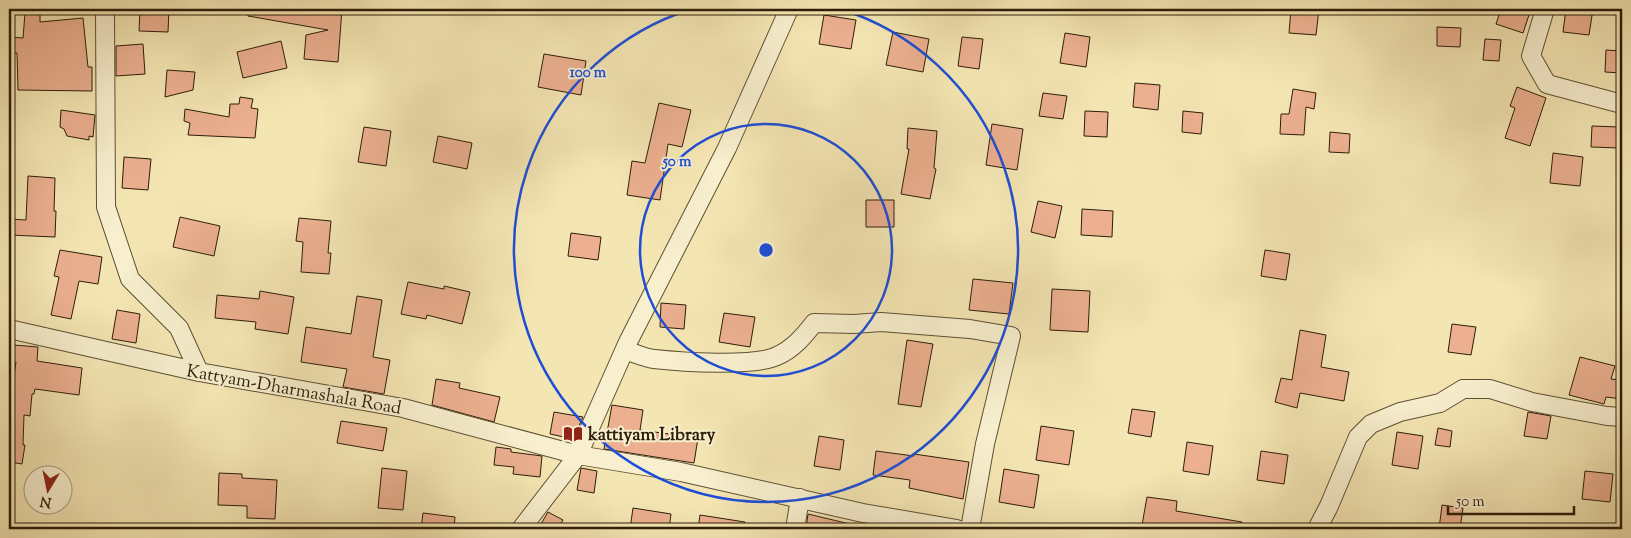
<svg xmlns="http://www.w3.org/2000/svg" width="1631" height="538" font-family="'Sorts Mill Goudy',serif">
  <rect width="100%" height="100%" fill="#f4e6b3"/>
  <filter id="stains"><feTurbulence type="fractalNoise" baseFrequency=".004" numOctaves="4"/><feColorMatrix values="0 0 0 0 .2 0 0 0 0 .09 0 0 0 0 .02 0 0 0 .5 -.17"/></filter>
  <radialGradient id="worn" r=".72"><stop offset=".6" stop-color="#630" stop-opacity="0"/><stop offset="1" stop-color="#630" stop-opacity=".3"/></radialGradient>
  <!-- building -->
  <path fill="#ecb090" stroke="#2c1e09" d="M140 9H169L168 32 139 31Z
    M248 9H342L338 62 304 59 306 35 328 30 248 16Z
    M1291 9H1319L1316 35 1289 33Z
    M1501 9H1531L1523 33 1496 24Z
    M1566 9H1593L1589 35 1563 32Z
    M25 13 40 14V22L83 18 88 67H92V91L18 90 17 53 9 52V37L23 38Z
    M824 15 856 20 851 49 819 44Z
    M1437 27 1461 28 1460 47 1437 46Z
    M893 32 929 39 923 72 886 65Z
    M1065 33 1090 37 1086 67 1060 63Z
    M962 37 983 39 979 69 958 66Z
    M1485 39 1501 40 1499 61 1483 60Z
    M281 41 287 68 243 78 237 52Z
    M143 44 145 74 116 76V46Z
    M1606 50 1622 51V73L1605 72Z
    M544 54 586 61 581 95 538 87Z
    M167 70 195 72 193 90 165 97Z
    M1135 83 1160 85 1158 110 1133 107Z
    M1517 87 1546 98 1530 146 1505 138 1515 108 1510 106Z
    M1293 89 1316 93 1314 109 1306 107 1304 135 1280 134 1281 114H1289Z
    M1043 93 1067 96 1063 119 1039 116Z
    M240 97 253 99 251 108 258 109 255 138 188 135 190 123 184 121 185 109 229 117 230 104H239Z
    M659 103 691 110 682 147 668 144 660 200 627 195 632 161 645 163Z
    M61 110 95 115 93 137 89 136V140L67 136 64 129 60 127Z
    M1085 111 1108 112 1107 137 1084 136Z
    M1183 111 1203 113 1201 134 1182 132Z
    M992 124 1023 129 1017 170 986 165Z
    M1592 126 1619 127V148L1591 147Z
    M364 127 391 131 386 166 358 162Z
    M908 128 937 131 934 168 936 169 930 199 901 194 909 149H907Z
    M1330 132 1350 134 1349 153 1329 152Z
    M438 136 472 143 467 169 433 162Z
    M1553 153 1583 157 1580 186 1550 183Z
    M124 157 151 159 148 190 122 188Z
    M28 176 55 178 54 211H56L55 237 9 235V219L26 220Z
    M866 200H894V227H866Z
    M1038 201 1062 206 1055 238 1031 232Z
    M1082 209 1113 211 1112 237 1081 235Z
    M180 217 220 226 214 256 173 247Z
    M299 218 331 221 328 253H331L329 274 301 272 303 242 296 241Z
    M571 233 601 237 598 260 568 256Z
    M60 250 102 257 98 284 79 281 71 319 51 315 59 277 54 276Z
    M1265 250 1290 254 1286 280 1261 276Z
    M973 279 1013 283 1009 314 969 310Z
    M408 282 444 289V286L470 292 462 324 427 315 426 319 401 314Z
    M1052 289 1090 291 1088 332 1050 330Z
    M260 291 294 297 288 334 255 329 256 322 215 318 217 295 259 299Z
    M357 296 382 300 373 357 390 360 384 394 343 387 347 369 301 362 306 327 351 334Z
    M661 303 686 305 684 329 660 327Z
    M117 310 140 314 136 343 112 339Z
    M724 313 755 317 750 347 719 342Z
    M1452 324 1476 327 1471 355 1448 352Z
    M1300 330 1326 335 1321 367 1349 372 1344 401 1300 393 1297 408 1275 402 1281 378 1292 380Z
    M907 340 933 344 921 407 898 404Z
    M14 345 38 347 37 361 82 368 79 395 35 389 34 394H32L30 416 24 415 23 445H25L22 464 9 462V396H11L16 362H12Z
    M1580 357 1615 366 1611 379 1622 380V399L1606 397 1604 404 1569 395Z
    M436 379 460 383 459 388 500 397 494 422 432 405Z
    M612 405 643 410 640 430 698 438 694 463 604 449Z
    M1132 409 1155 412 1151 437 1128 433Z
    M554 412 583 417 573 439 550 434Z
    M1528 412 1551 416 1547 439 1524 436Z
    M341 421 387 428 383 451 337 443Z
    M1041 426 1074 431 1069 465 1036 460Z
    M1438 428 1452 431 1450 447 1435 445Z
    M1397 432 1423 436 1418 469 1392 465Z
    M819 436 844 440 840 470 814 466Z
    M1187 442 1213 446 1209 475 1183 471Z
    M496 447 511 449V452L542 456 540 477 513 474 514 467 494 465Z
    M876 451 914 456V454L969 462 963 499 909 488 910 480 873 475Z
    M1261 451 1288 455 1284 484 1257 480Z
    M382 468 407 471 403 510 378 508Z
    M581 468 597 471 594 493 577 490Z
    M1004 469 1039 475 1034 508 999 502Z
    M1585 471 1613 474 1610 502 1582 499Z
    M219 473 242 474V478L277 480 275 519 247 518V506L218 505Z
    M1147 497 1177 501 1176 511 1242 522V529H1174L1142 525Z
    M1442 505 1463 508 1460 529H1439Z
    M633 508 671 514 669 529H630Z
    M548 512 563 520 558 529H538Z
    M423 513 455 517 454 529H421Z
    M808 514 850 524V529H806Z
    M700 515 745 522 744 529H698Z"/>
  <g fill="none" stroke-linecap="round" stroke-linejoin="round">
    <!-- minor casing -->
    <g stroke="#5e5034" stroke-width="20">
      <path id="minor" d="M105 9 106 207 130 279 179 328 199 372
        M789 9 727 148 628 342 578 455 681 472 863 513 957 529
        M1545 9 1531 56 1547 84 1622 104
        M9 329 199 372 403 408 578 455 521 529
        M625 350C634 353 645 358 654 359 681 362 754 367 777 356 793 349 804 336 814 323L854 324 881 322 970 329 1011 336 985 444 970 529
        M795 529 800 498
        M1317 529 1329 506 1358 437 1371 424 1400 412 1440 403 1463 389H1490L1532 402 1607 416 1622 417"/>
    </g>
    <!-- minor -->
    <use href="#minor" stroke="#f8efce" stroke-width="18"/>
  </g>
  <!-- distance rings -->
  <g fill="none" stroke="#1d4ed8" stroke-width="2.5">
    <circle cx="766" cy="250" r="126"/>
    <path d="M840 9A252 252 0 1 1 692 9"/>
  </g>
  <!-- icons -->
  <defs>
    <g id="library-bare" transform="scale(1.5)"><path d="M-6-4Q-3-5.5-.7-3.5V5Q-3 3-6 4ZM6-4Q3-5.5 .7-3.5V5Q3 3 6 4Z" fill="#8f2418" stroke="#f8efce" stroke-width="2.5" paint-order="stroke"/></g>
  </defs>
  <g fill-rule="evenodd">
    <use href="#library-bare" x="573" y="434"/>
  </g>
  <g text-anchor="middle" stroke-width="4" stroke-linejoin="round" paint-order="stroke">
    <!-- street labels -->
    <g font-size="18" fill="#2c1e09" stroke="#f8efce">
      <text transform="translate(294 389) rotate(10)" y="6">Kattyam-Dharmashala Road</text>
    </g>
    <!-- poi labels -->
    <g font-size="18" font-weight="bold" fill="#2c1e09" stroke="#f8efce" text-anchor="start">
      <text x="588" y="440">kattiyam Library</text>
    </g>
  </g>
  <circle cx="766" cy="250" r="8" fill="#1d4ed8" stroke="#f8efce" stroke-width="2.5"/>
  <g font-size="15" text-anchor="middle" font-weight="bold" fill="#1d4ed8" stroke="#f8efce" stroke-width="4" stroke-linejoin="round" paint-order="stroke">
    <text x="588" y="77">100 m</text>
    <text x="677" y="166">50 m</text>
  </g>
  <!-- margin -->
  <rect width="1631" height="538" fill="none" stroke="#f4e6b3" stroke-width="30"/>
  <rect x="10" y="10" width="1611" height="518" fill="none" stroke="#2c1e09" stroke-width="2.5"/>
  <rect x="15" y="15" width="1601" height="508" fill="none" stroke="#2c1e09"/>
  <!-- north arrow -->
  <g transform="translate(48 490) rotate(190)"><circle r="24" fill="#f8efce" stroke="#a69b7f"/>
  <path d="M0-4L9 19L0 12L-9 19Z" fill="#8f2418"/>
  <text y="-8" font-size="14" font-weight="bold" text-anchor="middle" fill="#2c1e09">N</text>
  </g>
  <!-- scale -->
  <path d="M1448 506v8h126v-8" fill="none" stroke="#2c1e09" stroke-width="2.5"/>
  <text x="1456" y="506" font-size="15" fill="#2c1e09" stroke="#f8efce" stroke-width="4" paint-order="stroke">50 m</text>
  <rect width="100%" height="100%" filter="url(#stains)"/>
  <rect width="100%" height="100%" fill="url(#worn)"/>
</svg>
